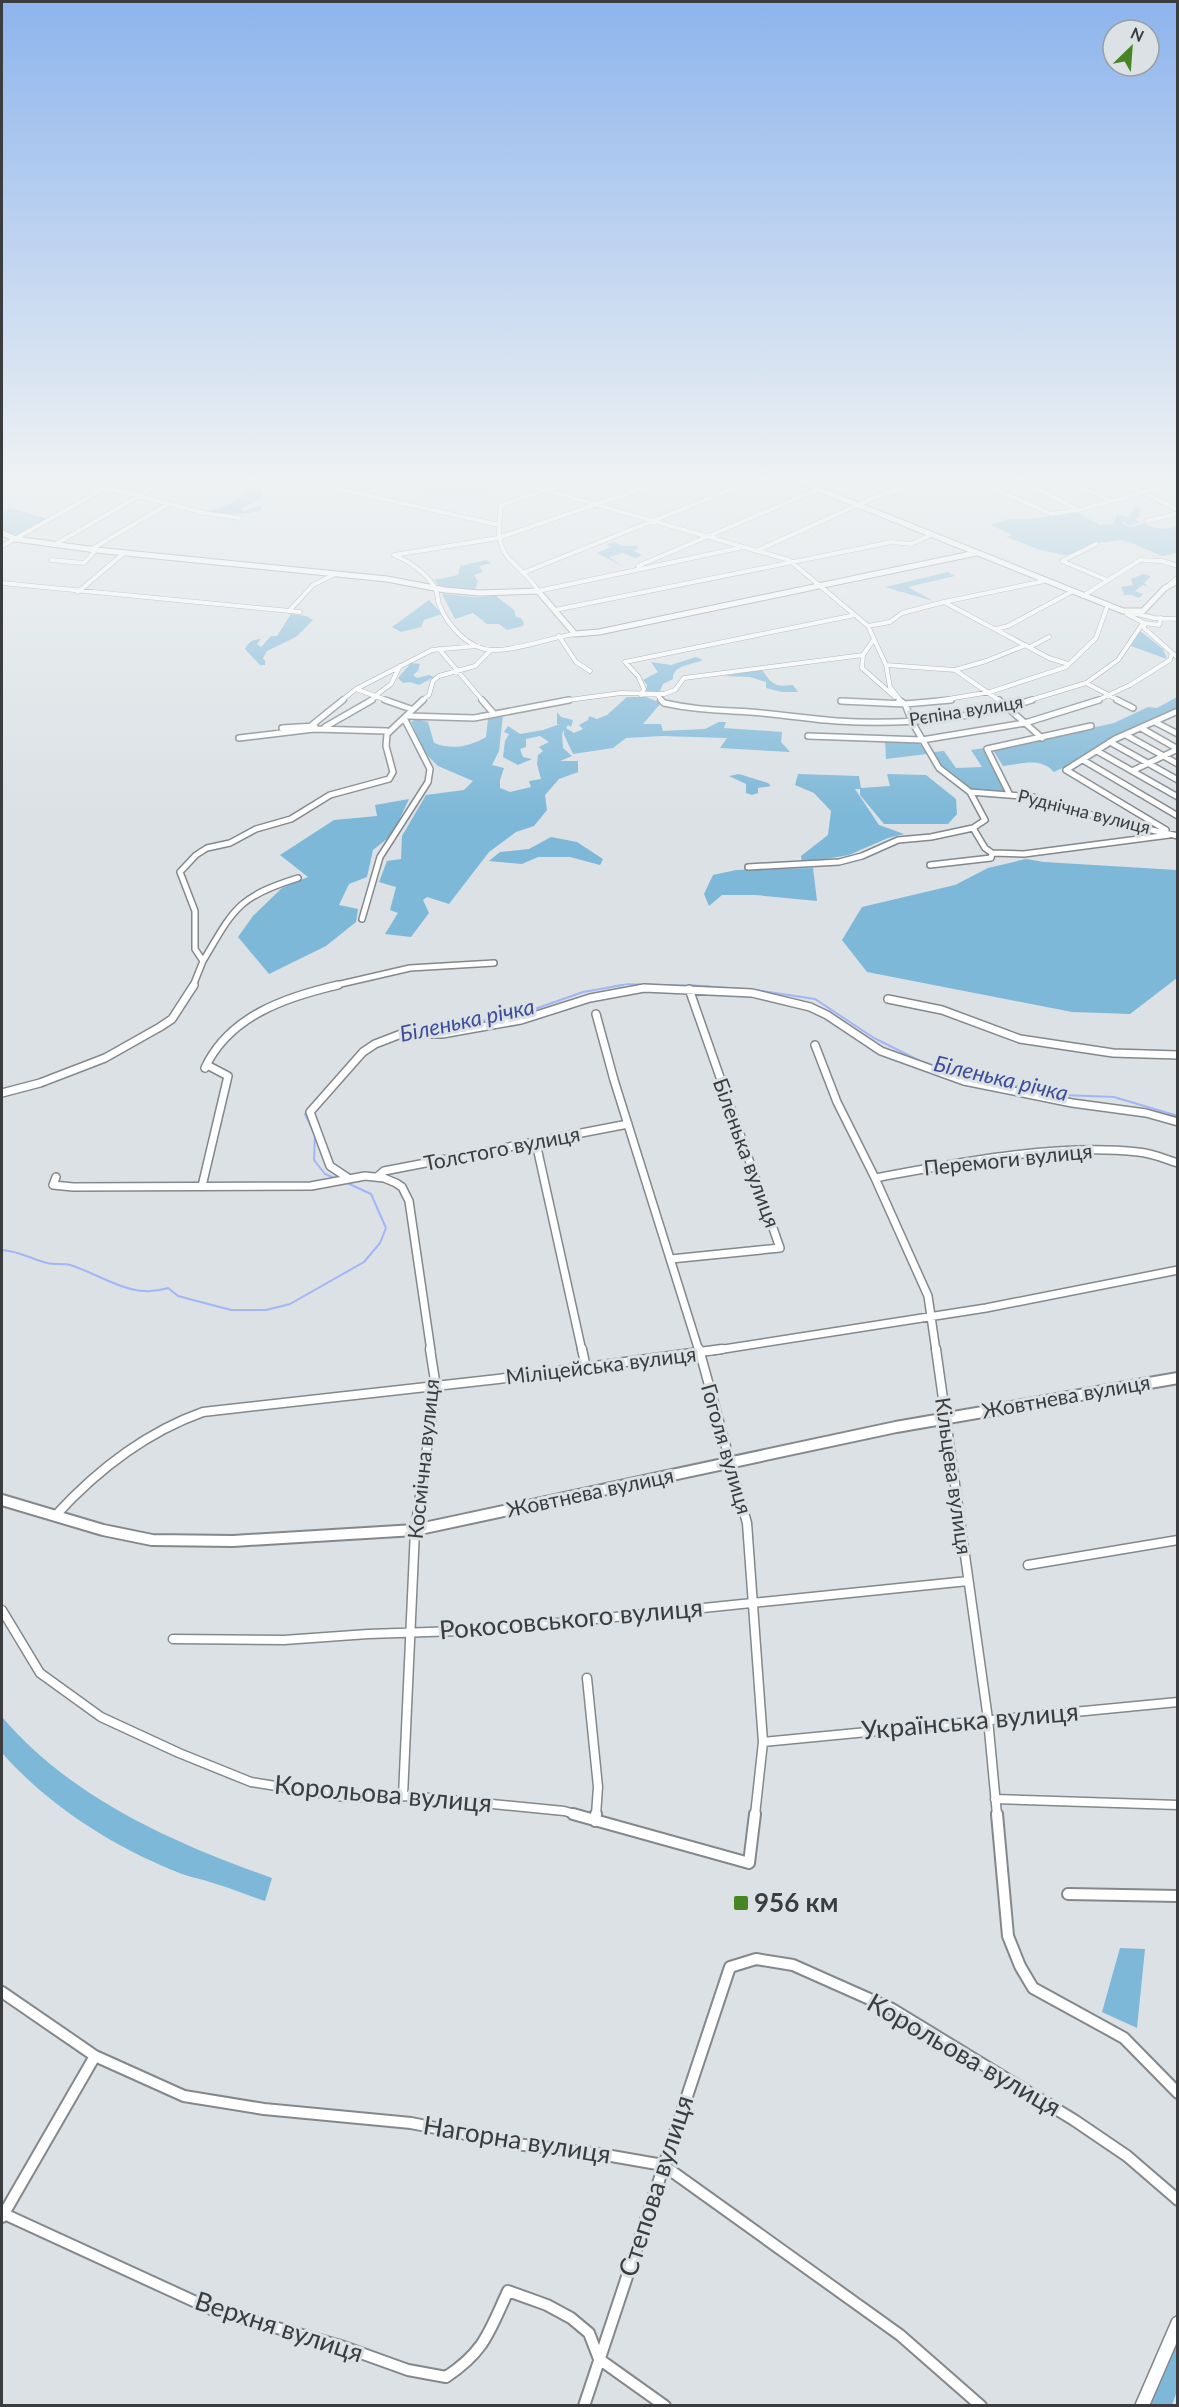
<svg xmlns="http://www.w3.org/2000/svg" width="1179" height="2407" font-family="Lato,sans-serif">
  <rect width="100%" height="100%" fill="#dbe1e5"/>
  <!-- built -->
  <path fill="#c9d7df" d="M402 477H495L517 485 483 496 451 501 434 498 390 483Z"/>
  <!-- green -->
  <path fill="#7eb8d8" d="M262 490 261 499 241 509 244 511 260 505 262 510C246 516 224 514 207 512 223 506 234 505 245 492Z
    M1136 507 1141 509 1139 518 1135 520 1140 522 1129 526 1125 522 1121 523 1130 527 1145 523C1155 530 1164 530 1176 526L1177 553 1162 556 1122 539 1130 544 1121 540 1098 543 1070 556 1040 550 1006 537 1012 535 991 525 1008 519H1031L1076 512 1100 525 1113 524 1117 515 1128 517Z
    M10 508 48 519 17 536 2 530V514Z
    M614 542 622 546H637L638 549 634 551 642 555 635 558 623 553 609 557 624 567 597 553 610 547 607 544Z
    M486 560 491 563 479 566 483 572 474 575 478 581 475 590 439 586 434 580 458 575 460 566Z
    M948 572 955 576 908 587 933 601 885 587Z
    M1143 574 1151 576 1144 583 1148 587 1143 585 1135 591 1143 594 1139 598 1132 595H1121L1124 594 1121 587 1133 585 1131 579Z
    M442 594 476 597 496 596 514 610 516 617 521 618 524 623 523 626 507 630 499 624H487L473 613 455 619Z
    M429 600 442 614 424 620 421 627 401 632 392 627Z
    M291 614 306 616 313 620 296 637 267 651 263 658 265 661V665H260L245 649C248 642 254 639 261 639L257 644 261 647 271 636H277Z
    M1140 631 1163 649 1167 659 1131 646Z
    M696 657 703 660C692 665 672 665 673 679L663 684 660 691 646 693 647 685 643 680 658 672 651 662 671 665Z
    M411 663 420 664 418 671 413 675 417 678 429 675 434 677 419 685 410 682 403 683 398 678Z
    M755 670H762C773 685 774 687 793 685L798 692H782L766 688V682L750 677 725 676Z
    M627 697H646L661 703 643 724H661L663 731 705 729 719 722H726L724 728 782 732 781 742 790 752 720 748 727 738 662 736 626 738 613 748 573 754 564 735V730L562 734 563 748 572 756 560 761H578V772L559 779 545 795 547 810 534 826 516 832 489 852 449 904 427 897 423 900 429 913 411 937 385 934 398 913 390 910 396 887 379 882 387 861 401 859 402 836 426 795 464 790 473 781 438 766 425 753 411 722 417 719 428 722 434 743C452 750 469 747 486 737L488 719 503 715 499 751 492 765 504 768 500 780V788L510 792 531 787 529 781 541 779 537 764 538 755 543 751 539 747 549 742 540 736 526 739V747L520 749 523 757 532 759 518 765 503 757 505 741 509 734 504 732 508 726 520 734 543 730 560 724H557V712L561 717 573 720 571 727 568 725 566 728 574 733 583 729 579 725 588 720 589 716 597 719 607 715Z
    M1177 697V714L1054 772C1040 757 1022 764 1003 766L993 750 1114 723 1148 707 1157 708Z
    M885 740 919 742 927 754 886 759Z
    M984 748 1006 792 971 791 941 768 934 752 944 751 956 768 982 767 971 750Z
    M739 774 768 783 771 786 758 788V793L752 795 746 793V784L729 776Z
    M798 774 859 776 861 788 890 786 887 774 926 775 956 799 957 814 948 824H884L860 795V789H855L879 825 904 834 888 838 849 855 802 863 801 856 828 835 831 811 814 793 795 785Z
    M409 799 392 835 373 850 367 877 349 884 339 905 358 909 356 922 326 946 269 974 238 937 253 916 282 888 308 877 280 855 334 820 377 816 375 805Z
    M551 837 577 842 603 859 600 865 570 857H538L522 864 489 861 500 852 529 849Z
    M1026 859 1044 862 1177 870V978L1130 1014 1072 1012 867 972 842 940 862 907 955 885 988 868Z
    M813 868 817 901 755 895H722L709 906 704 894 713 875 736 870Z
    M2 1717C71 1798 173 1843 272 1878L265 1901C247 1895 230 1888 213 1883 203 1879 192 1878 182 1874 115 1848 50 1807 2 1753Z
    M1120 1948 1145 1949 1137 2028 1102 2012Z
    M1177 2337V2391L1172 2405 1149 2406Z"/>
  <g fill="none" stroke-linecap="round" stroke-linejoin="round">
    <!-- stream-far1 -->
    <path stroke="#a4b5f4" stroke-width="1.5" d="M614 986 628 984 709 986"/>
    <!-- stream -->
    <path stroke="#a4b5f4" stroke-width="2" d="M689 985 755 990 815 999 874 1038 920 1061 943 1069 989 1081 1063 1095 1114 1097 1178 1116
      M402 1031 445 1028 499 1018 532 1010 583 992 623 985
      M385 1037 396 1032
      M325 1090 347 1065
      M308 1110 305 1114 315 1135 314 1160 325 1174 337 1179
      M2 1250C19 1251 31 1259 47 1263 54 1265 63 1263 70 1265 103 1275 131 1300 168 1288L178 1296 231 1310H266L290 1304 364 1262 380 1243 386 1228 371 1194 345 1182"/>
    <!-- minor-far4 casing -->
    <g stroke="#83888c" stroke-width="5">
      <path id="minor-far4" d="M65 477 204 513 240 518
        M285 477 499 525C497 563 522 563 538 591L739 548
        M500 477 789 560 868 626 886 665 890 687 901 701
        M969 477 1051 514 1079 510 1178 483
        M1014 477 1079 510
        M1059 477 1111 501
        M1113 477 1178 510
        M337 486 356 477
        M2 487 19 477
        M814 487 840 477
        M110 488 131 477
        M366 493 400 477
        M889 494 905 488
        M1148 521 1178 513
        M499 525 501 505 587 477
        M1096 544 1062 561 1107 580
        M54 545 172 477
        M2 546 107 487
        M92 549 168 504
        M756 551 900 486 902 477
        M394 555 498 538 676 477
        M394 555C410 562 424 571 434 586 438 591 437 598 439 604 447 625 469 650 493 650 520 650 548 638 575 634
        M51 560 84 563 96 550
        M638 566 819 489
        M525 572 763 477
        M2 583 300 612
        M1170 584 1178 577
        M78 592 124 553
        M1083 596 1140 560 1162 561 1178 566
        M944 602 1049 658 1068 664
        M555 610 892 542 911 544 931 535
        M289 611 313 585 333 575
        M1124 611 1154 618 1178 619
        M1127 614 1144 623 1159 625 1161 618
        M1144 623V628L1178 658
        M868 626 890 622 902 613 944 602 1044 581
        M996 629 1008 626 1071 592
        M559 636 576 662 590 671
        M1030 647 1049 637
        M439 649 483 701
        M863 655 862 668 895 697
        M886 665 955 670 986 661 1026 645
        M955 670 1000 701
        M1086 683 1120 701
        M356 689 389 701
        M657 694 662 701
        M641 695 644 689 638 676 625 662 855 615
        M375 696 391 684 400 666
        M341 701 356 689 432 650 476 646
        M369 701 376 697
        M421 701 429 695 433 681 439 676 475 666 491 650
        M561 701 621 693 664 694 675 690 684 678 863 655 874 639
        M936 701 990 692 1066 667 1096 638 1107 607
        M1027 701 1086 683 1118 660 1143 623
        M1096 701 1130 685 1170 660 1172 653"/>
    </g>
    <!-- minor-far3 casing -->
    <g stroke="#83888c" stroke-width="8">
      <path id="minor-far3" d="M385 700 411 709
        M482 700 494 714
        M661 700 664 703C695 710 719 710 750 712 779 714 808 719 837 721 902 725 970 719 1032 700
        M899 700 905 704 912 722 939 768 970 792
        M999 700 1042 738
        M1117 700 1133 708
        M841 701 905 704 951 700
        M408 716 474 718 569 700
        M1155 722 1178 734
        M312 725 343 700
        M325 727 372 700
        M282 728 315 726
        M1141 728 1178 749
        M1126 735 1178 764
        M808 736 922 740 1025 723 1099 700
        M239 738 314 729 387 731
        M1110 742 1178 780
        M1097 751 1178 797
        M1083 760 1178 816
        M1132 771 1178 749
        M1009 793 987 749 1091 726
        M1166 830 1066 770 1115 739 1178 711
        M992 853 985 848 973 828 985 820 970 792 1033 797 1108 820 1178 836
        M930 865 991 858 992 853 1024 854 1169 835
        M748 867 839 862 862 856 898 840 931 837 973 828
        M362 919 380 857 428 782 430 769 404 718
        M203 961C234 909 237 897 298 878
        M193 986 203 961 195 949V911L180 872 196 855 207 848 230 843 256 829 291 819 330 795 389 779 393 772 386 746 387 734 423 700
        M332 986 410 968 494 963"/>
    </g>
    <!-- minor-far2 casing -->
    <g stroke="#83888c" stroke-width="10">
      <path id="minor-far2" d="M888 999 942 1010 1020 1039 1113 1053 1178 1055
        M596 1014 614 1080 699 1351
        M815 1045 837 1102 875 1178 928 1296 936 1351
        M205 1068C229 1016 286 997 338 985
        M2 1093 40 1083 105 1058 160 1027 172 1019 194 985
        M536 1143 582 1351
        M56 1177 53 1185 73 1187 311 1186 365 1176 384 1178 396 1183 402 1187 409 1201 431 1351
        M377 1177 384 1171 628 1124
        M348 1178 330 1166 310 1112 363 1052 375 1044 401 1034H442L521 1020 590 998 644 988 752 993 810 1007 827 1015 881 1051 964 1081 1072 1103 1146 1113 1178 1122
        M875 1178C957 1163 1055 1143 1138 1152 1152 1153 1165 1159 1178 1163
        M202 1186 228 1076 207 1065
        M671 1259 780 1248 689 989
        M711 1351 986 1308 1178 1270"/>
    </g>
    <!-- minor-far1 casing -->
    <g stroke="#83888c" stroke-width="11">
      <path id="minor-far1" d="M582 1349 586 1368
        M699 1349 747 1523 763 1742 755 1815
        M936 1349 988 1719 997 1815
        M55 1516C97 1470 144 1433 203 1412L498 1379 722 1349
        M1028 1565 1178 1540
        M2 1610 40 1673 101 1717 179 1753 251 1782 345 1797 410 1796 564 1811 579 1815
        M173 1639 284 1640 368 1634 488 1630 968 1581
        M587 1678 598 1787 596 1815
        M763 1742 1178 1702
        M403 1796 415 1530 436 1387 430 1349
        M995 1799 1178 1805"/>
    </g>
    <!-- minor casing -->
    <g stroke="#83888c" stroke-width="14">
      <path id="minor" d="M573 1814 749 1863 755 1814
        M997 1814 1008 1936 1020 1966 1033 1988 1124 2038 1178 2093
        M595 1821 596 1814
        M1068 1894 1178 1896
        M2 1992 95 2056 184 2096 264 2109 411 2123 516 2144 600 2154 663 2165 900 2335 981 2406
        M2 2213 211 2309 344 2347 408 2370 446 2377C485 2351 489 2332 508 2291L547 2305 571 2318 589 2333 599 2359 665 2406
        M2 2217 95 2056
        M584 2406 730 1967 756 1959 793 1965 892 2009 1074 2120 1127 2156 1178 2200"/>
    </g>
    <!-- major-far2 casing -->
    <g stroke="#83888c" stroke-width="7">
      <path id="major-far2" d="M788 477 1123 611H1143L1165 588 1178 581
        M2 533 16 539 96 550 387 579 445 590 480 593 538 591 575 634 599 632 976 553"/>
    </g>
    <!-- major-far1 casing -->
    <g stroke="#83888c" stroke-width="14">
      <path id="major-far1" d="M2 1500 103 1530 152 1540 233 1541 415 1530 896 1427 1178 1378"/>
    </g>
    <!-- major casing -->
    <g stroke="#83888c" stroke-width="16">
      <path id="major" d="M1142 2406 1178 2323"/>
    </g>
    <!-- minor-far4 -->
    <use href="#minor-far4" stroke="#fff" stroke-width="4"/>
    <!-- minor-far3 -->
    <use href="#minor-far3" stroke="#fff" stroke-width="5"/>
    <!-- minor-far2 -->
    <use href="#minor-far2" stroke="#fff" stroke-width="7"/>
    <!-- minor-far1 -->
    <use href="#minor-far1" stroke="#fff" stroke-width="8"/>
    <!-- minor -->
    <use href="#minor" stroke="#fff" stroke-width="10"/>
    <!-- major-far2 -->
    <use href="#major-far2" stroke="#fff" stroke-width="5"/>
    <!-- major-far1 -->
    <use href="#major-far1" stroke="#fff" stroke-width="10"/>
    <!-- major -->
    <use href="#major" stroke="#fff" stroke-width="13"/>
  </g>
  <!-- sky -->
  <linearGradient id="sky" x2="0" y2="1"><stop stop-color="#8db4ed"/><stop offset="0.59" stop-color="#eff2f3"/><stop offset="1" stop-color="#eff2f3" stop-opacity="0"/></linearGradient>
  <rect width="1179" height="814" fill="url(#sky)"/>
  <!-- markers -->
  <rect fill="#478524" stroke="#dbe1e5" stroke-width="2" x="733" y="1895" width="16" height="16" rx="3"/>
  <g text-anchor="middle" stroke-width="6" stroke-linejoin="round" paint-order="stroke">
    <!-- far-street labels -->
    <g font-size="18" fill="#3a3c3e" stroke="#dbe1e5">
      <text transform="translate(966 711) rotate(-9)" y="6">Рєпіна вулиця</text>
      <text transform="translate(1084 812) rotate(14)" y="6">Руднічна вулиця</text>
    </g>
    <!-- street labels -->
    <g font-size="21" fill="#3a3c3e" stroke="#dbe1e5">
      <text transform="translate(502 1149) rotate(-11)" y="7">Толстого вулиця</text>
      <text transform="translate(746 1153) rotate(70)" y="7">Біленька вулиця</text>
      <text transform="translate(1008 1160) rotate(-6)" y="7">Перемоги вулиця</text>
      <text transform="translate(601 1366) rotate(-7)" y="7">Міліцейська вулиця</text>
      <text transform="translate(1066 1397) rotate(-10)" y="7">Жовтнева вулиця</text>
      <text transform="translate(726 1449) rotate(74)" y="7">Гоголя вулиця</text>
      <text transform="translate(424 1459) rotate(-84)" y="7">Космічна вулиця</text>
      <text transform="translate(953 1476) rotate(82)" y="7">Кільцева вулиця</text>
      <text transform="translate(590 1493) rotate(-12)" y="7">Жовтнева вулиця</text>
    </g>
    <!-- water labels -->
    <g font-size="22" font-style="italic" fill="#3f4d98" stroke="#dbe1e5">
      <text transform="translate(467 1020) rotate(-12)" y="8">Біленька річка</text>
      <text transform="translate(1001 1078) rotate(13)" y="8">Біленька річка</text>
    </g>
    <!-- near-street labels -->
    <g font-size="26" fill="#3a3c3e" stroke="#dbe1e5">
      <text transform="translate(571 1619) rotate(-5)" y="9">Рокосовського вулиця</text>
      <text transform="translate(970 1721) rotate(-5)" y="9">Українська вулиця</text>
      <text transform="translate(383 1794) rotate(5)" y="9">Корольова вулиця</text>
      <text transform="translate(964 2055) rotate(30)" y="9">Корольова вулиця</text>
      <text transform="translate(517 2140) rotate(9)" y="9">Нагорна вулиця</text>
      <text transform="translate(656 2186) rotate(-72)" y="9">Степова вулиця</text>
      <text transform="translate(279 2327) rotate(18)" y="9">Верхня вулиця</text>
    </g>
    <!-- near-poi labels -->
    <g font-size="26" font-weight="bold" fill="#3a3c3e" stroke="#dbe1e5" text-anchor="start">
      <text x="754" y="1912">956 км</text>
    </g>
  </g>
  <!-- border -->
  <rect width="1179" height="2407" fill="none" stroke="#3a3c3e" stroke-width="6"/>
  <!-- north arrow -->
  <g transform="translate(1131 48) rotate(25)"><circle r="28" fill="#dbe1e5" stroke="#9b9fa2" stroke-width="1.5"/>
  <path d="M0-4.5L10 22L0 15L-10 22Z" fill="#478524"/>
  <text y="-9" font-size="16" font-weight="bold" text-anchor="middle" fill="#3a3c3e">N</text>
  </g>
</svg>
